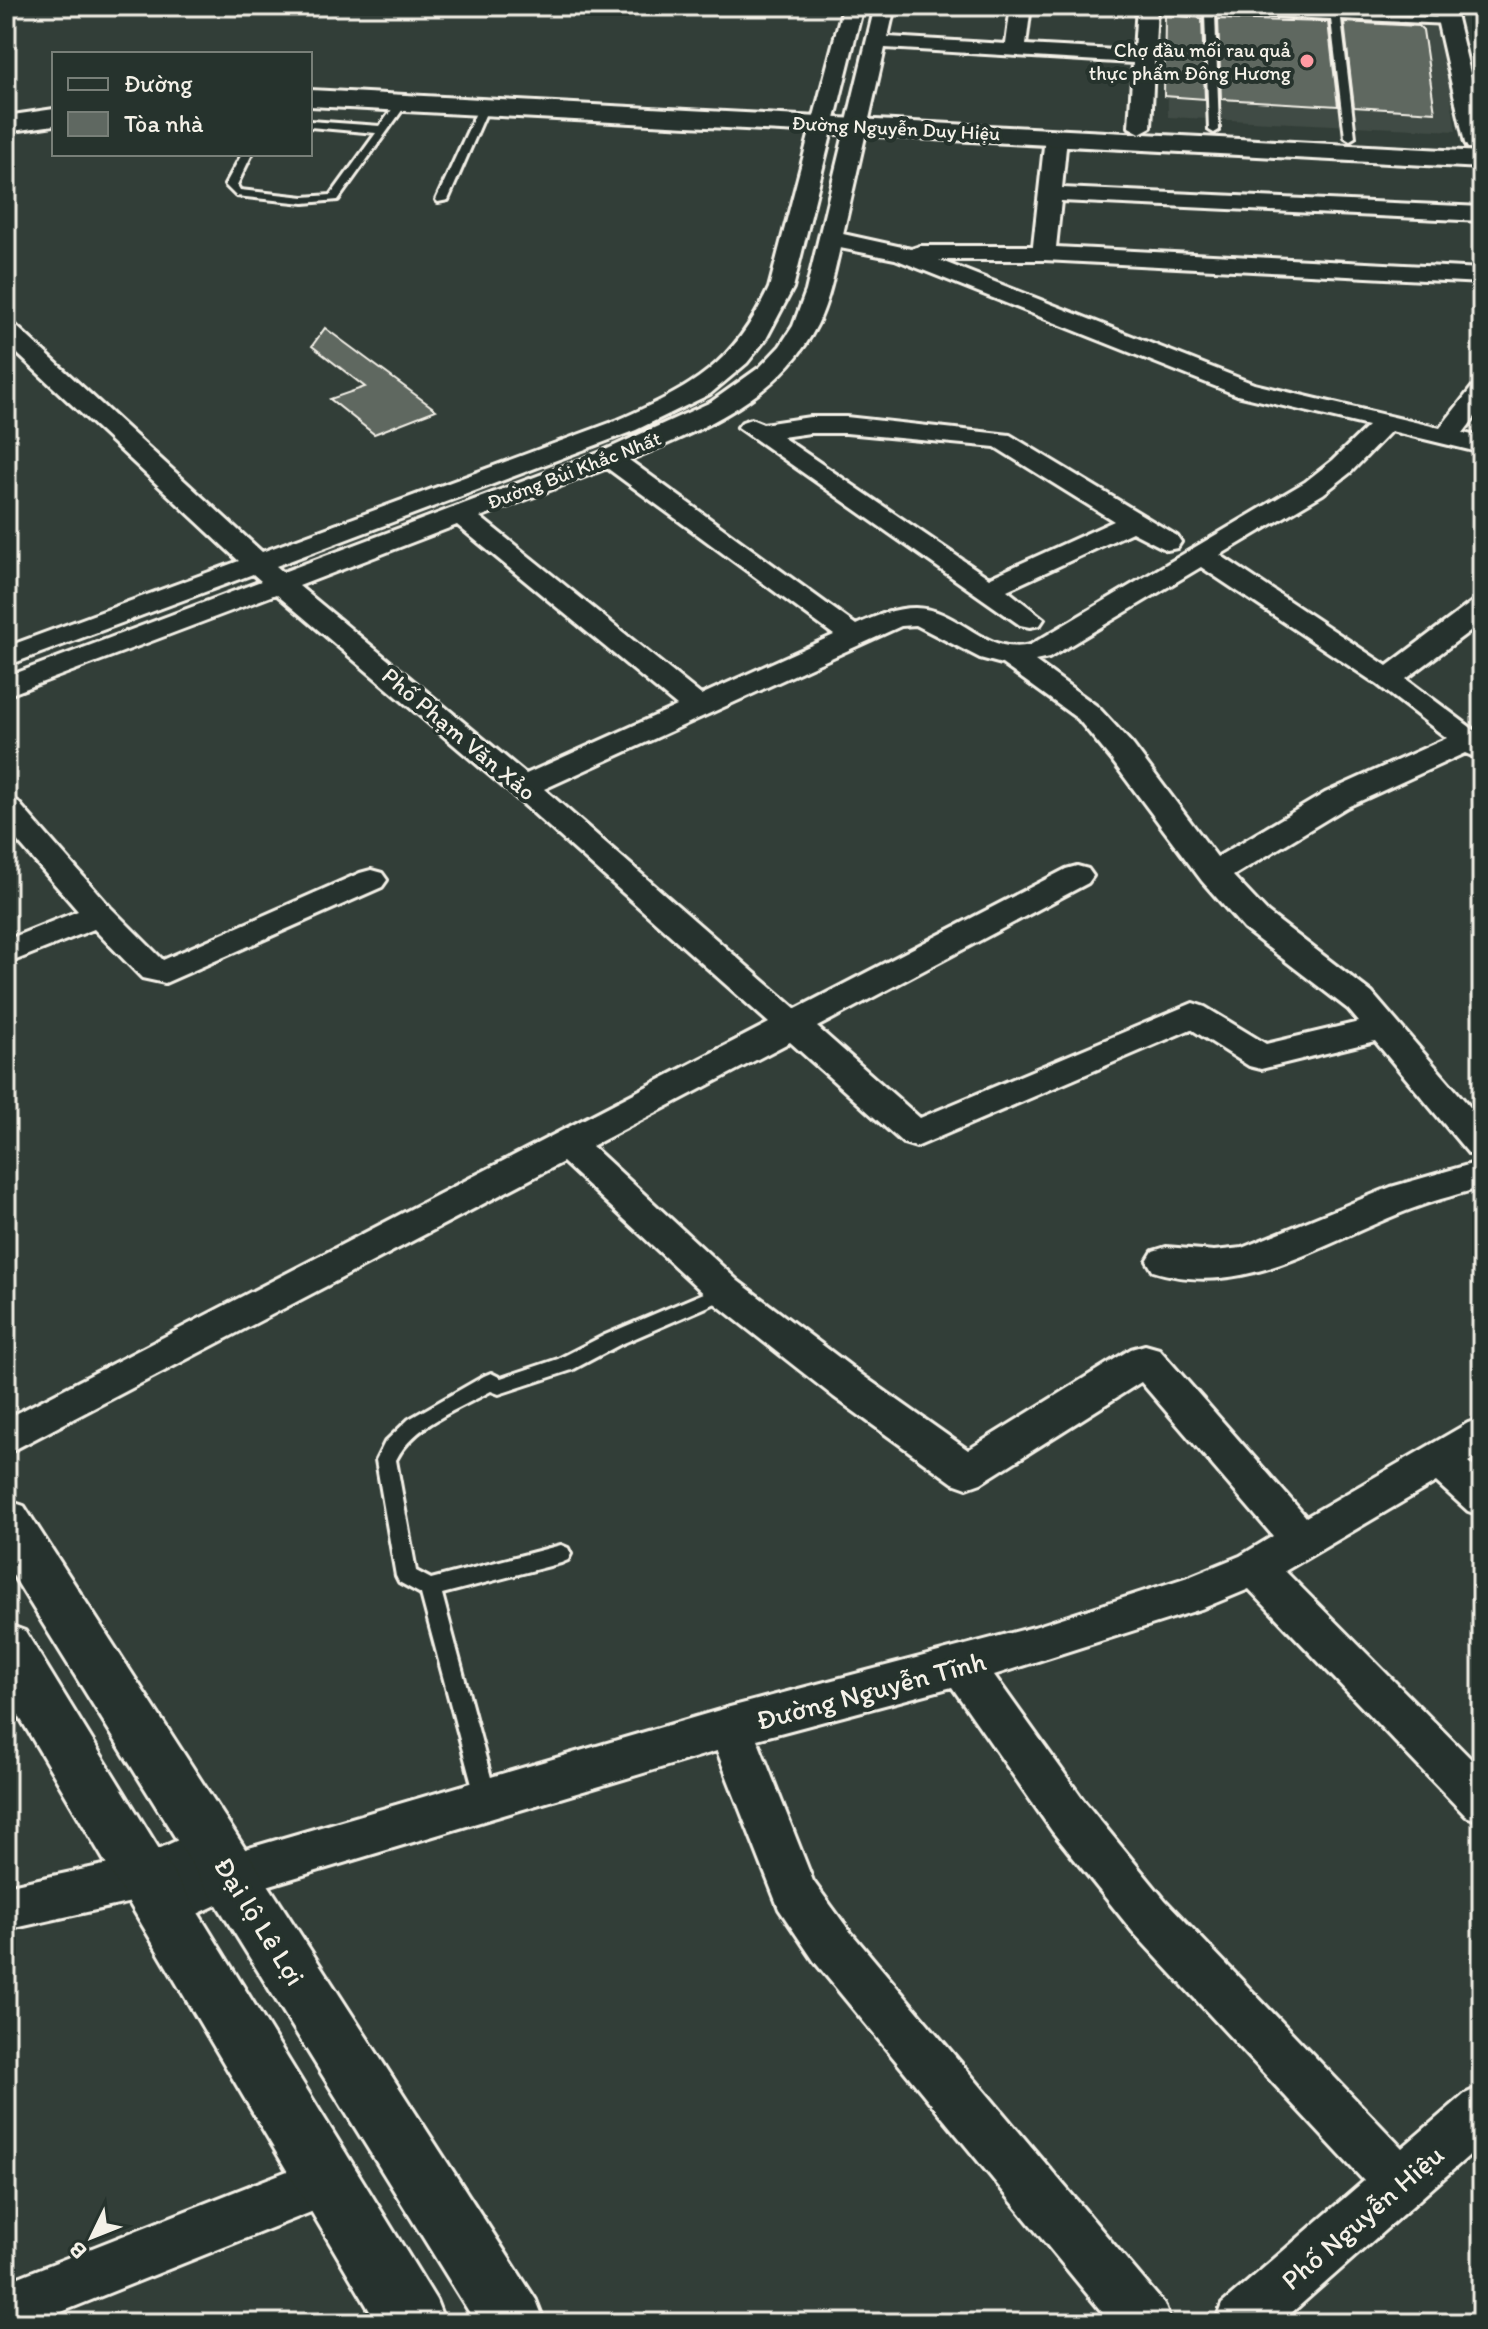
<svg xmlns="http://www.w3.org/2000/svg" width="1488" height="2329" font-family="Itim,sans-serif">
  <rect width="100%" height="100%" fill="#323e38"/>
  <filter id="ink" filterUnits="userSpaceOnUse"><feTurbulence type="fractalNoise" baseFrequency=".0125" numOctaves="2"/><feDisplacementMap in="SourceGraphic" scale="16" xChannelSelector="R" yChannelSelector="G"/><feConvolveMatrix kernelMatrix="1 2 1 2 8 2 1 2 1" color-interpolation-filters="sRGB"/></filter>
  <g filter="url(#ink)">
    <!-- built -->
    <path fill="#404b44" d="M1167 6H1437L1456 131 1168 117Z"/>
    <!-- building -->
    <path fill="#5f6861" stroke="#f4f1e8" stroke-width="2" d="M1272 6H1415L1416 14 1272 8Z
      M1165 15 1202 18 1205 99 1164 96Z
      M1218 19 1328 22 1338 106 1221 99Z
      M1344 22 1419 26 1423 30 1435 112 1354 107Z
      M325 328 436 410 374 434 330 399 365 387 312 346Z"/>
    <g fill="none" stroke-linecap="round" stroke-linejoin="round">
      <!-- lane casing -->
      <g stroke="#f4f1e8" stroke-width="6">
        <path id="lane" d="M1143 6 1448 18 1453 21 1448 24 1341 19 1355 137 1350 140 1345 137 1331 19 1215 13 1219 130 1214 133 1209 130 1205 13 1147 10Z
          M399 100 408 102 338 200 304 203 236 196 225 185 242 154H252L237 185 240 190 304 197 331 195 376 133 310 127V121L380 126Z
          M480 104 489 106 448 200 438 202 436 200Z
          M725 1284 732 1286 734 1291 732 1296 619 1345 572 1370 499 1394 491 1391C459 1409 413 1425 396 1460L416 1571 431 1579 561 1545 568 1548 571 1554 568 1560 561 1563 442 1594 497 1800 494 1807 486 1810 478 1807 421 1594 399 1582 396 1576 376 1460 385 1442 409 1419 484 1376 491 1373 501 1378 558 1359 605 1335Z"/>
      </g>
      <!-- street casing -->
      <g stroke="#f4f1e8" stroke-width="6">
        <path id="street" d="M843 6H863L793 288 766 339 747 363 710 394 636 430 276 566 283 572 601 452 711 402 760 367 780 346 793 326 806 291 875 6H895L888 37 1006 44 1011 6H1031L1026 45 1134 51 1137 6H1157L1151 127 1140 133 1129 127 1133 63 885 48 843 234 911 249 920 246H1033L1045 137 1056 131 1067 137 1062 188 1482 207V221L1061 201 1056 247 1482 269V283L1044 260H939L1254 384 1440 428 1473 386 1482 383V408L1463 433 1482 437V453L1391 431 1351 472 1323 494 1220 555 1387 666 1472 602 1482 600V622L1406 679 1482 736V760L1465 753 1347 807 1233 876 1268 913 1372 993 1482 1121V1158L1469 1154 1375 1041 1261 1069 1249 1066 1191 1029 916 1147 903 1143 790 1042 592 1146 738 1281 862 1375 968 1450 1131 1349 1145 1345 1159 1349 1306 1517 1468 1423 1482 1418V1454L1468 1462 1482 1474V1516L1468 1511 1436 1482 1285 1571 1482 1770V1822L1466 1816 1249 1589 1201 1609 994 1675 1084 1801 1165 1900 1402 2148 1465 2094 1482 2086V2144L1280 2323H1215L1222 2304 1364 2181 1133 1932 1052 1831 952 1687 757 1739 813 1881 848 1929 1164 2304 1171 2323H1111L814 1961 779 1909 717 1751 240 1894 165 1929 149 1923 142 1907 145 1899 6 1930V1886L141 1857 213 1824 229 1830 236 1845 232 1853 730 1707 1034 1627 1191 1576 1240 1556 1273 1536 1141 1382 981 1483 967 1488 953 1483 834 1397 712 1301 563 1162 6 1454V1419L769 1023 512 794 276 594 6 696V677L261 581 253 574 6 666V647L239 561 6 343V323L15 325 262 552 618 420C693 387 733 365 769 288ZM840 248 895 259 1237 395 1368 426 1333 460 1305 482 1030 645C984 656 959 608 915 608 894 608 876 616 856 625L629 460C699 431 781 397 817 325 829 301 834 273 840 248ZM607 468 834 635 701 695 480 517ZM457 525 677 706 526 774 299 586ZM1201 567 1378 685 1447 738 1325 793 1217 857 1133 745 1098 707 1035 661 1049 658ZM916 625 980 658 1002 664 1078 719 1111 759 1202 881 1244 929 1348 1009 1359 1022 1266 1044 1205 1007 1193 1003 920 1118 817 1027 1088 883 1093 876 1088 869 1077 866 1066 869 796 1009 544 789 901 626Z
          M1434 6H1454L1482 123V148H1468L1465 143Z
          M810 417H846L1010 435 1177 536 1181 542 1177 548 1167 550 1132 532 1007 590 1044 619 1040 625 1030 627 1020 625 738 427 742 422 751 419 763 424ZM810 433H846L995 447 1114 521 989 578 782 437Z
          M6 798 17 801 110 907 163 960 360 873 371 870 382 873 387 880 382 887 165 983 142 978 94 929 6 964V940L78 911 6 828Z
          M1482 1161V1187C1460 1194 1438 1199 1417 1207 1331 1237 1247 1301 1153 1271L1147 1261 1153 1251 1166 1247 1214 1251 1242 1248 1391 1187Z
          M328 2155 346 2162 353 2180 346 2198 34 2323H6V2282Z"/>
      </g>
      <!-- secondary casing -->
      <g stroke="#f4f1e8" stroke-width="6">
        <path id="secondary" d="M310 90 1482 152V168L310 106Z
          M54 109V125L6 132V116Z
          M6 1500 24 1506 536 2300 545 2323H476L6 1564Z
          M6 1624 25 1631 436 2300 445 2323H377L6 1694Z"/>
      </g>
      <!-- lane -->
      <use href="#lane" fill="#26332d" fill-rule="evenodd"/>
      <!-- street -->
      <use href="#street" fill="#26332d" fill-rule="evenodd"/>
      <!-- secondary -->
      <use href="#secondary" fill="#26332d" fill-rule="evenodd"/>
    </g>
  </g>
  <!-- markers -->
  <circle fill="#ff9aa2" stroke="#26332d" stroke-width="3" cx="1307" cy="61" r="8"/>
  <g text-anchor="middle" stroke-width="8" stroke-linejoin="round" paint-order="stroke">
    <!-- far-poi labels -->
    <g font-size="20" fill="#f4f1e8" stroke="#26332d" text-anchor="end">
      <text x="1291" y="57">Chợ đầu mối rau quả<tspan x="1291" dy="23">thực phẩm Đông Hương</tspan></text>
    </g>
    <!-- far-street labels -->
    <g font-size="20" fill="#f4f1e8" stroke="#26332d">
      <text transform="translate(896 128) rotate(3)" y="7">Đường Nguyễn Duy Hiệu</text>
      <text transform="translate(574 470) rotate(-21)" y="7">Đường Bùi Khắc Nhất</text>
    </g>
    <!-- street labels -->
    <g font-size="24" fill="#f4f1e8" stroke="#26332d">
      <text transform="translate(459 734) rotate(40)" y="8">Phố Phạm Văn Xảo</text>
    </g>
    <!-- near-street labels -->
    <g font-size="28" fill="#f4f1e8" stroke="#26332d">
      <text transform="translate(871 1690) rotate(-15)" y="10">Đường Nguyễn Tĩnh</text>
      <text transform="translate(260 1921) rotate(58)" y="10">Đại lộ Lê Lợi</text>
      <text transform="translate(1362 2217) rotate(-41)" y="10">Phố Nguyễn Hiệu</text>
    </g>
  </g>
  <!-- margin -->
  <rect width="1488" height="2329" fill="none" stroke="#26332d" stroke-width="32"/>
  <rect x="16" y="16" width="1456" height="2297" fill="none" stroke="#f4f1e8" stroke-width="3" filter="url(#ink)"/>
  <!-- legend -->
  <rect x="52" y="52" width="260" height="104" fill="#26332d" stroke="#787f78" stroke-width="2"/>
  <rect x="68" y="78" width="40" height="12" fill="#26332d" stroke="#787f78" stroke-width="2"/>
  <text x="124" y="92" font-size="24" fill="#f4f1e8">Đường</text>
  <rect x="68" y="112" width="40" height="24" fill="#5f6861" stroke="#787f78" stroke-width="2"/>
  <text x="124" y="132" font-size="24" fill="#f4f1e8">Tòa nhà</text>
  <!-- north arrow -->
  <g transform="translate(92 2237) rotate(227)" stroke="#26332d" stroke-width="6" paint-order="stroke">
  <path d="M0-6L14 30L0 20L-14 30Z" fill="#f4f1e8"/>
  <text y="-12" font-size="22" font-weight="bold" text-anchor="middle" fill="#f4f1e8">B</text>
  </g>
</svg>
